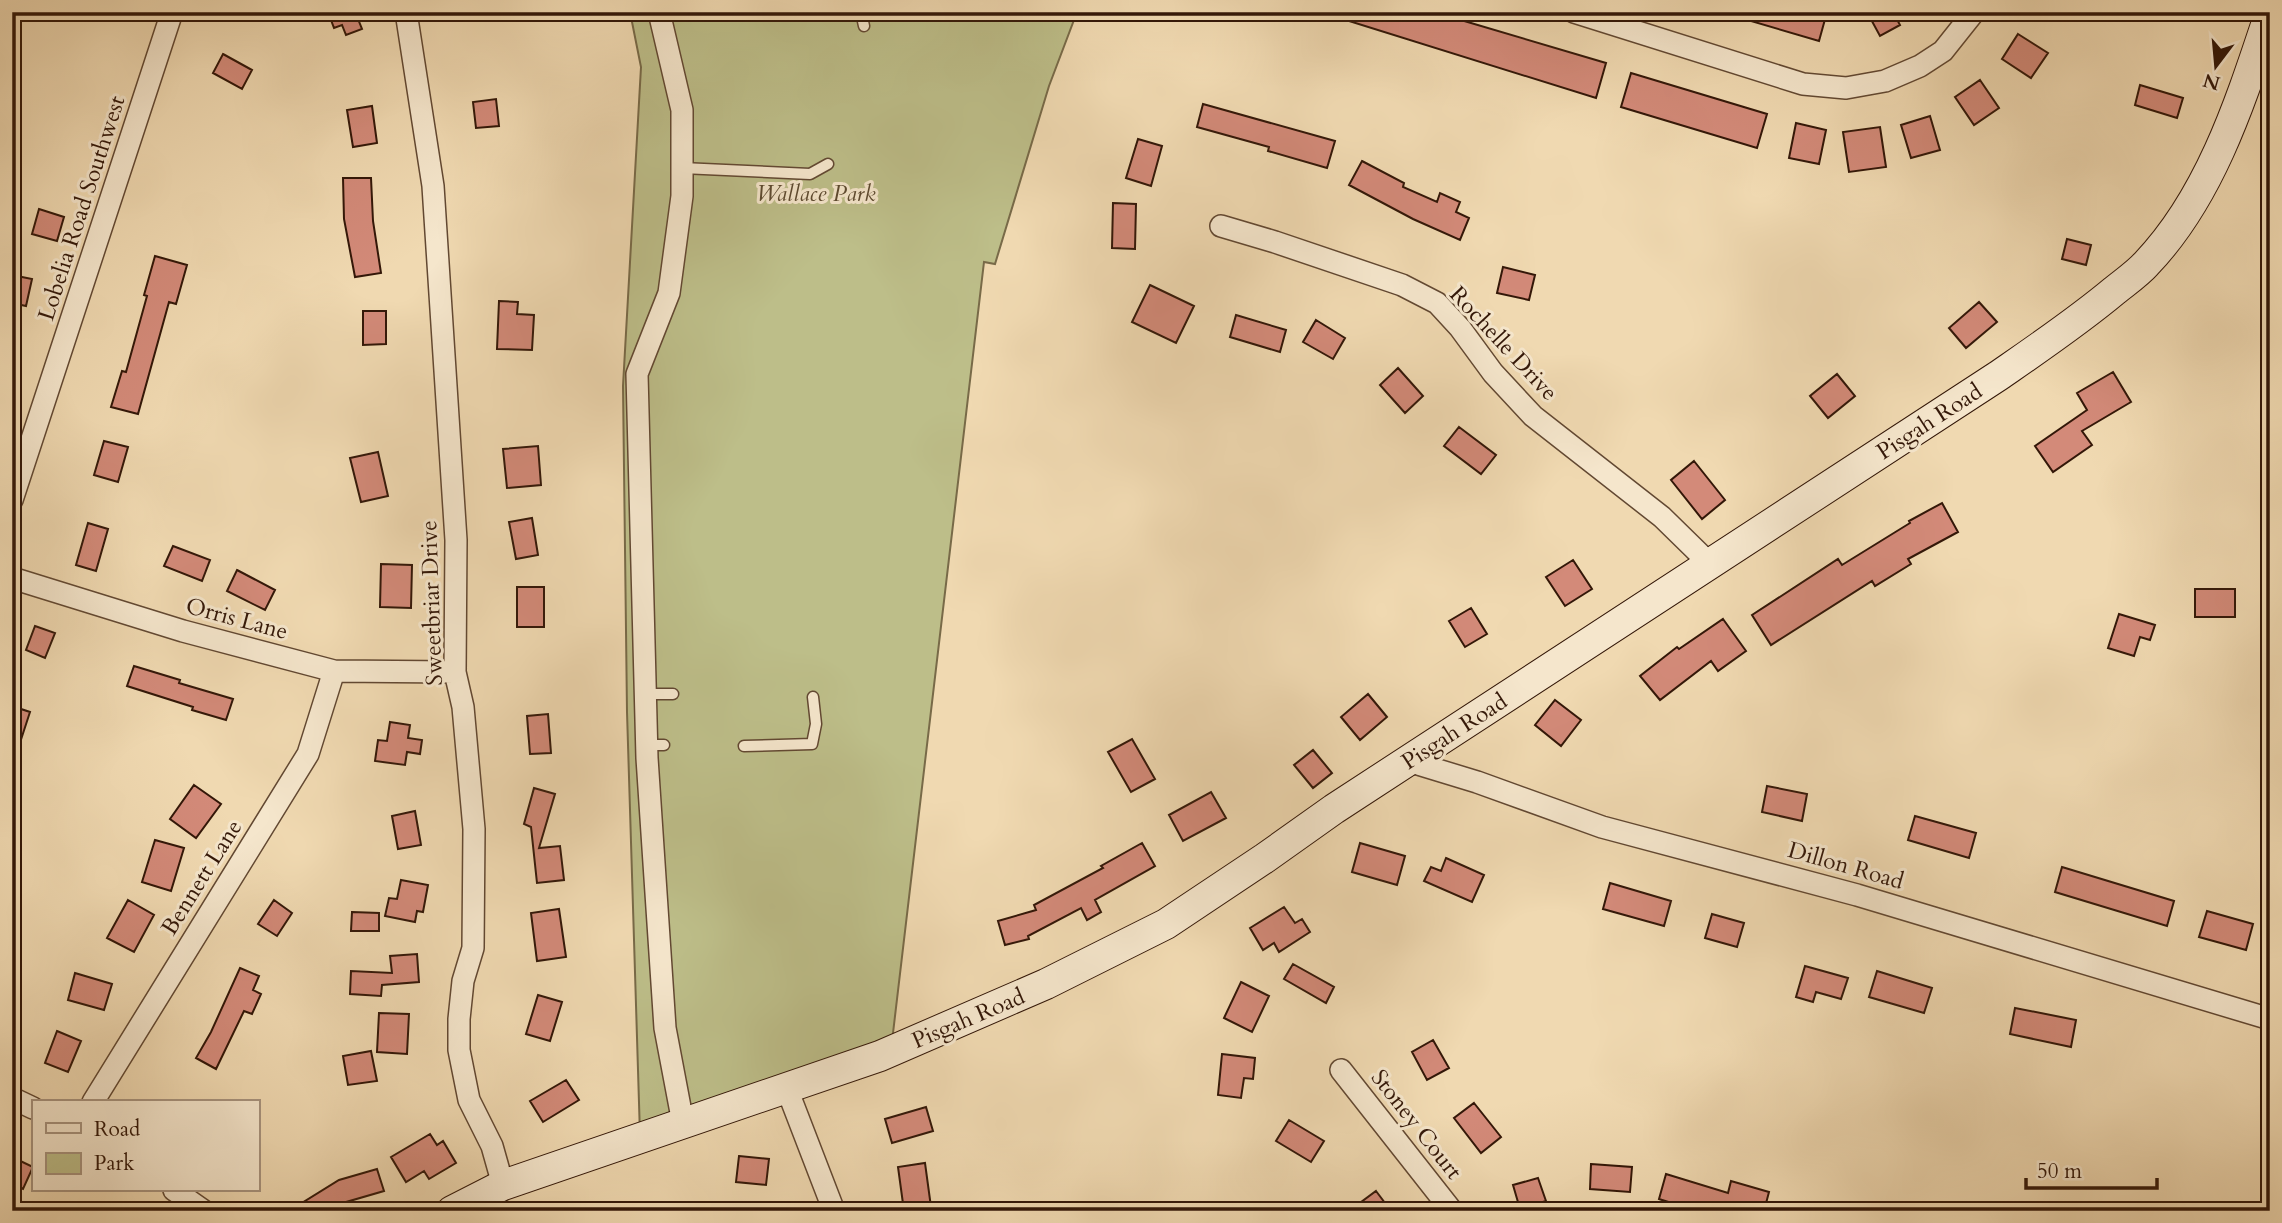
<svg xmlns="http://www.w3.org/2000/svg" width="2282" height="1223" font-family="Cardo,serif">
  <rect width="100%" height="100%" fill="#f0d9b1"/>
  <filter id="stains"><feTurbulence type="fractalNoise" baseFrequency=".00286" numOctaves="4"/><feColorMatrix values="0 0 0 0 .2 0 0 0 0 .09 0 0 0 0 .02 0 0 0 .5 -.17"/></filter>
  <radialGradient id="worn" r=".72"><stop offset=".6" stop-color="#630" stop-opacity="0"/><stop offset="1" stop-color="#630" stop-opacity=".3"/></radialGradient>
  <!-- green -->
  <path fill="#bdbe89" stroke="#786a48" stroke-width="2" d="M630 12H1077L1049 86 995 264 984 262 891 1050 640 1135 627 712 623 386 641 67Z"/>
  <!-- building -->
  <path fill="#d38a79" stroke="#331708" stroke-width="2" d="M328 12H371L372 15 358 19 362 29 346 35 342 25 334 28Z
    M1333 12H1445L1444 15 1606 63 1596 98 1333 16Z
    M1734 12H1827L1819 41 1734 16Z
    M1867 12H1893L1900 25 1880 36Z
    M2018 34 2048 53 2031 78 2002 59Z
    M223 54 252 70 242 89 213 73Z
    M1631 73 1767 114 1757 148 1621 107Z
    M1980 80 1999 108 1974 125 1955 97Z
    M2140 85 2183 98 2177 118 2135 105Z
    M496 99 499 126 476 128 473 102Z
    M1203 104 1335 141 1327 168 1268 151 1269 147 1197 127Z
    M372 106 377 143 353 147 347 110Z
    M1930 116 1940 150 1911 158 1901 125Z
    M1796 123 1826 130 1819 164 1789 158Z
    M1880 127 1886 167 1849 172 1843 132Z
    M1138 139 1162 146 1151 186 1126 178Z
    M1362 161 1404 183 1403 187 1437 202 1440 193 1460 202 1456 212 1469 218 1460 240 1413 219 1349 185Z
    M343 178H371L373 221 381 273 355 277 344 219Z
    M1113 203 1136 204 1135 249 1112 248Z
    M39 209 64 217 57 241 32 234Z
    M2067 239 2091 245 2086 265 2062 259Z
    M155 256 187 265 176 304 169 302 138 414 111 407 122 371 126 372 147 296 144 295Z
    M1503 267 1535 275 1529 300 1497 293Z
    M12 275 32 279 26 306 12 303Z
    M1150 285 1194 306 1176 343 1132 322Z
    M499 301 518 302 517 314 534 315 532 350 497 349Z
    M1979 302 1997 322 1966 348 1949 328Z
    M363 311H386V344L363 345Z
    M1236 315 1286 330 1280 352 1230 337Z
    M1316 320 1345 338 1333 359 1303 342Z
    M1398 368 1423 396 1405 413 1380 385Z
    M2113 372 2131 402 2082 431 2092 445 2053 472 2035 446 2087 410 2077 393Z
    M1837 374 1855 396 1828 418 1810 396Z
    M1459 427 1496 455 1481 474 1444 446Z
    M104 441 128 447 118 482 94 475Z
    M538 446 541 485 507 488 503 449Z
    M378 452 388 496 361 502 350 458Z
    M1694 461 1725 500 1702 519 1671 480Z
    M1942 503 1958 532 1908 559 1911 564 1875 586 1872 581 1771 645 1752 615 1838 559 1842 565 1910 523 1909 521Z
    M532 518 538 555 516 559 509 522Z
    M88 523 108 529 96 571 76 565Z
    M173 546 210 560 202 581 164 566Z
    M1573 560 1592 589 1565 606 1546 577Z
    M381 564 412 565 411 608 380 607Z
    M237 570 275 590 265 610 227 591Z
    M517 587H544V627H517Z
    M2195 589H2235V617H2195Z
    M1471 608 1487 634 1465 647 1449 621Z
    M2119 614 2155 625 2150 640 2140 637 2134 656 2108 648Z
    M1723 619 1746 651 1718 671 1711 661 1660 700 1640 676 1677 647 1679 649Z
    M35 626 55 633 45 658 26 650Z
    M134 666 180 680 179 683 233 699 226 720 192 710 193 707 127 686Z
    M1368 694 1387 717 1360 740 1341 717Z
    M1555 700 1581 720 1561 746 1535 725Z
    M12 706 30 712 15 758H12Z
    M548 714 551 753 530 754 527 716Z
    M390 722 410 725 408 738 422 740 420 754 407 752 405 765 375 761 378 740 387 741Z
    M1132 739 1155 779 1131 792 1108 752Z
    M1313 750 1332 773 1313 788 1294 765Z
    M194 785 221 804 196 838 170 819Z
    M1767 786 1807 794 1802 821 1762 812Z
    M534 788 555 794 539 848 560 846 564 880 537 883 531 827 524 824Z
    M1211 792 1226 818 1183 841 1169 815Z
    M415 811 421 845 398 849 392 816Z
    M1915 816 1976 833 1969 858 1908 840Z
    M155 840 184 848 171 891 142 882Z
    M1142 843 1155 866 1095 900 1101 912 1087 920 1081 908 1028 936 1029 939 1005 945 998 921 1036 910 1034 905 1103 868 1101 866Z
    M1360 843 1405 856 1397 885 1352 872Z
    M1446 858 1484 875 1472 902 1424 881 1431 867 1441 871Z
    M2062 867 2174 901 2167 926 2055 892Z
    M401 880 428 885 423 912 417 911 415 922 385 916 389 898 397 899Z
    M1610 883 1671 901 1664 926 1603 909Z
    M128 900 154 915 134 952 107 938Z
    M274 900 292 913 277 936 258 924Z
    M1284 907 1295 923 1302 919 1310 932 1279 952 1274 943 1263 950 1250 928Z
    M559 909 566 957 537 961 531 913Z
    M2207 911 2253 924 2246 950 2199 937Z
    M352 912 379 913V931H351Z
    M1712 914 1744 923 1737 947 1705 938Z
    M417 954 419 982 382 985 381 996 350 994 351 971 392 973 390 956Z
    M1293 964 1334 987 1326 1003 1284 979Z
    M1805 966 1848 978 1841 999 1816 992 1813 1002 1796 997Z
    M240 968 259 976 253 990 261 994 252 1014 244 1011 216 1069 196 1058 211 1032Z
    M1877 971 1932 988 1924 1013 1869 997Z
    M75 973 112 984 104 1010 68 1000Z
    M1241 982 1269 996 1252 1032 1224 1018Z
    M538 995 562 1002 550 1041 526 1034Z
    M2015 1008 2076 1020 2071 1047 2010 1034Z
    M379 1013 409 1014 407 1054 377 1052Z
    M57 1031 81 1041 68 1072 45 1063Z
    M1433 1040 1449 1068 1427 1080 1412 1052Z
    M371 1051 377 1081 348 1085 343 1056Z
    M1222 1054 1255 1058 1253 1079 1244 1078 1241 1098 1218 1095Z
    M566 1080 579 1100 543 1122 530 1101Z
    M1474 1103 1501 1137 1481 1153 1454 1118Z
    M926 1107 933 1131 892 1143 885 1119Z
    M1289 1120 1324 1141 1311 1162 1276 1141Z
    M430 1134 437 1145 443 1141 456 1163 429 1179 424 1171 406 1182 391 1157Z
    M739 1156 769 1159 766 1185 736 1182Z
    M12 1157 33 1167 23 1189 12 1184Z
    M925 1163 931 1207 904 1211 898 1167Z
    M1591 1164 1632 1167 1630 1192 1590 1189Z
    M377 1169 384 1191 329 1207 331 1211H289L339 1180Z
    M1666 1174 1728 1193 1731 1181 1769 1192 1764 1211H1697L1659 1199Z
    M1538 1178 1546 1201 1520 1209 1513 1185Z
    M1376 1191 1391 1211H1349Z"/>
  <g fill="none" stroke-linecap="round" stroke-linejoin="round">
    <!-- lane casing -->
    <g stroke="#624832" stroke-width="13">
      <path id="lane" d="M861 12 864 26
        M682 168 810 174 828 164
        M645 694H673
        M646 745H664
        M744 746 812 744 816 724 813 697"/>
    </g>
    <!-- street casing -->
    <g stroke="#624832" stroke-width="24">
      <path id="street" d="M406 12 433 186 456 540 455 672 463 707 474 829 473 948 463 981 459 1019V1050L469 1100 492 1146 503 1185
        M659 12 682 110V196L669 293 637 374 647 758 665 1028 683 1123
        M1574 12 1803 84 1846 88 1885 81 1920 66 1943 51 1974 12
        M1221 226 1275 242 1402 285 1437 303 1460 328 1493 373 1533 416 1662 517 1709 563
        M12 500 172 12
        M12 578 183 631 334 671 455 672
        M1408 761 1477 782 1602 827 1857 895 2270 1019
        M1341 1070 1452 1211
        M787 1089 834 1211
        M12 1098 33 1108
        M93 1102 308 754 334 671
        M174 1190 204 1211"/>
    </g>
    <!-- secondary casing -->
    <g stroke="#331708" stroke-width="32">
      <path id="secondary" d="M452 1211 503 1185 880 1056 1046 984 1166 924 1265 858 1334 809 1998 376C2037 349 2077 322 2114 291 2125 282 2137 274 2146 264 2211 196 2241 100 2270 13"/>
    </g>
    <!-- lane -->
    <use href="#lane" stroke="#f5e6cc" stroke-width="10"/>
    <!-- street -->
    <use href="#street" stroke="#f5e6cc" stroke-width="21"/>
    <!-- secondary -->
    <use href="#secondary" stroke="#f5e6cc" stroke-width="30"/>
  </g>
  <g text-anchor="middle" stroke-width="6" stroke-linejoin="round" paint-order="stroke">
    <!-- park labels -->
    <g font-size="23" font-style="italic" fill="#5c492f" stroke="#f5e6cc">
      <text x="816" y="201">Wallace Park</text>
    </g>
    <!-- street labels -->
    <g font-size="23" fill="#331708" stroke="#f5e6cc">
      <text transform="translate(81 208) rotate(-72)" y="8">Lobelia Road Southwest</text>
      <text transform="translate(1504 343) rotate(47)" y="8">Rochelle Drive</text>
      <text transform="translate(1929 421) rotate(-33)" y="8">Pisgah Road</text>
      <text transform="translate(431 603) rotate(-92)" y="8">Sweetbriar Drive</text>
      <text transform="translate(237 618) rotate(15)" y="8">Orris Lane</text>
      <text transform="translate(1454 731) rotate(-33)" y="8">Pisgah Road</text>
      <text transform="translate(1846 865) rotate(16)" y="8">Dillon Road</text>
      <text transform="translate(201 877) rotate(-58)" y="8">Bennett Lane</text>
      <text transform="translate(968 1018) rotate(-23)" y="8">Pisgah Road</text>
      <text transform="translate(1417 1124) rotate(52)" y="8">Stoney Court</text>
    </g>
  </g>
  <!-- margin -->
  <rect width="2282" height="1223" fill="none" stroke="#f0d9b1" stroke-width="42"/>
  <rect x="14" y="14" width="2254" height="1195" fill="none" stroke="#331708" stroke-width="3.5"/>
  <rect x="21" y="21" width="2240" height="1181" fill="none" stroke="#331708" stroke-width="2"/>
  <!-- legend -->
  <rect x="32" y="1100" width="228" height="91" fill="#f5e6cc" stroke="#a7937e" stroke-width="2"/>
  <rect x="46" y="1123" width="35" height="10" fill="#f5e6cc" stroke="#a7937e" stroke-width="2"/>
  <text x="94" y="1136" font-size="21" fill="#331708">Road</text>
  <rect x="46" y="1153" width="35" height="21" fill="#bdbe89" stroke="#a7937e" stroke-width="2"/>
  <text x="94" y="1170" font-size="21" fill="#331708">Park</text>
  <!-- north arrow -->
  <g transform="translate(2216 66) rotate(196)" stroke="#f5e6cc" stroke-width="5" paint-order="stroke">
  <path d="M0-5L12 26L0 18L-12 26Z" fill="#331708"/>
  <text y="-10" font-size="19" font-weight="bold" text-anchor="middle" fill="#331708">N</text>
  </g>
  <!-- scale -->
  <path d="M2026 1178v10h131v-10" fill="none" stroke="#331708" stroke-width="3.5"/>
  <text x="2037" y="1178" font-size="21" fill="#331708" stroke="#f5e6cc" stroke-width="5" paint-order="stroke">50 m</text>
  <rect width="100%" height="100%" filter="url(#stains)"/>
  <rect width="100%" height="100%" fill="url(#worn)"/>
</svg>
